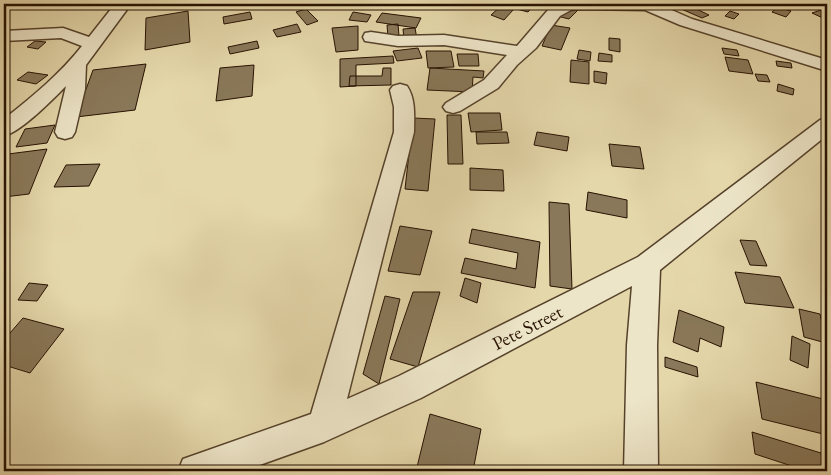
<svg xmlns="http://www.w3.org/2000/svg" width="831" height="475" font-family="'EB Garamond',serif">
  <rect width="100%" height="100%" fill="#e4d7aa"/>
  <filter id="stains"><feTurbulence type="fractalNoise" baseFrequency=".004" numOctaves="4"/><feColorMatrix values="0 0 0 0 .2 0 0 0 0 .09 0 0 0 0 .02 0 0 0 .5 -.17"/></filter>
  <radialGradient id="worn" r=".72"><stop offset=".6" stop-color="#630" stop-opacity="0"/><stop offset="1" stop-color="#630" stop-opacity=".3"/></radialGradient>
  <!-- building -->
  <path fill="#897859" stroke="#271101" d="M498 4H535L528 12Z
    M686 4 709 15 702 18 679 8Z
    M501 6 513 10 504 20 491 15Z
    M566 6 578 10 569 19 557 16Z
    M778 7 791 11 786 17 772 12Z
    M306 9 318 21 307 25 296 12Z
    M821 10 827 13V19H825L812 13Z
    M188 11 190 42 145 50 146 18Z
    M730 11 739 14 734 19 725 16Z
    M250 12 252 19 224 24 223 17Z
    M353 12 371 15 367 22 349 20Z
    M382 13 421 18 416 28 376 22Z
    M297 24 301 32 277 37 273 30Z
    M398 24 399 36 388 37 387 25Z
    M551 25 570 28 561 50 542 46Z
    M358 26V50L336 52 332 28Z
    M415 28 417 39H404L403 29Z
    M609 38 620 39V52L609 50Z
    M35 41 46 42 38 49 27 47Z
    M257 41 259 48 230 54 228 47Z
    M418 48 422 58 397 61 393 51Z
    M722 48 737 50 739 56 724 54Z
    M579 50 591 52 590 61 577 59Z
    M426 51H451L454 67 428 68Z
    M599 53 612 55V62L598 61Z
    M457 54H478L479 66H459Z
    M393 56 394 63 356 65V86L340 87V59Z
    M725 57 748 60 753 74 729 71Z
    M571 60 589 62V84L570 82Z
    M776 61 791 63 792 68 777 66Z
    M146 64 135 110 76 117 93 70Z
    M254 65 252 96 216 101 220 68Z
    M383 68H391V85L349 86 350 76H382Z
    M430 68 484 71 483 78 473 77 472 92 427 90Z
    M594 71 607 73 606 84 594 82Z
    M28 72 48 75 36 84 17 80Z
    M755 74 767 75 770 82 758 81Z
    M778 84 794 89 793 95 777 91Z
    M468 113H500L502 130 471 132Z
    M447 115H461L463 164H448Z
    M413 118 435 119 428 191 405 189Z
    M55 125 47 143 16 147 25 129Z
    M476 132H507L509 143 477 144Z
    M537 132 569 137 567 151 534 145Z
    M609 144 640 147 644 169 612 166Z
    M47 149 29 194 4 197V162L8 154Z
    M100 164 89 186 54 187 66 165Z
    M470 168 503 170 504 191 470 190Z
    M588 192 627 200V218L586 210Z
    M549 202 569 204 572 289 550 286Z
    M400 226 432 231 420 275 388 271Z
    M472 229 540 242 535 288 461 273 465 258 516 269 518 253 469 243Z
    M740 240 756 241 767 266 750 265Z
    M735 272 780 277 794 308 745 303Z
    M465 278 481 283 477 303 460 296Z
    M29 283 48 285 37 301 18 300Z
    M413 292H440L418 367 390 359Z
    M385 296 400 299 379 384 363 374Z
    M799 309 820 314 826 343 804 337Z
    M679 310 724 327 721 347 700 338 698 352 673 342Z
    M23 318 64 329 30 373 4 365V340Z
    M792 336 810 344 808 368 790 360Z
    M665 357 697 367 698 377 665 367Z
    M756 382 827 400V435L762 419Z
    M430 414 481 429 473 471H433L417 467Z
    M752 432 821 453 824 471H807L755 454Z"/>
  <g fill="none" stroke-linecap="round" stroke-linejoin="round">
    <!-- street casing -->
    <g stroke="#56422b" stroke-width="3">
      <path id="street" d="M115 4H131L86 65 85 89 75 132 72 137 65 139 58 137 55 132 66 86C52 100 22 131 4 136V119C32 97 60 74 82 46L61 38 4 41V31L63 28 89 37Z
        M559 4H658L692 19 827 60V71L680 25 645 10 578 9 571 10 560 16 536 48 517 65 498 88 460 111 453 113 446 111 443 107 446 103 484 80 507 55 444 45 398 46 365 41 363 37 365 33 371 32 398 36 444 35 517 46 548 10Z
        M400 84 407 86C416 99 414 117 414 132L347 399 399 376 638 257 820 120 827 118V135L660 270 657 345 658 471H624L627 345 632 286 421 398 324 442 243 471H178L183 459 311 414 394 132V107L390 90 393 86Z"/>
    </g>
    <!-- street -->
    <use href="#street" fill="#ede5c8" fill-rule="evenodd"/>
  </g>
  <g text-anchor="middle" stroke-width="5" stroke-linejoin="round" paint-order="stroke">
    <!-- street labels -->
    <g font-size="19" fill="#271101" stroke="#ede5c8">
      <text transform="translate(527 327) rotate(-27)" y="7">Pete Street</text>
    </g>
  </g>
  <!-- margin -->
  <rect width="831" height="475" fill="none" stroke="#e4d7aa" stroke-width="20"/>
  <rect x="5" y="5" width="821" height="465" fill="none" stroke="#271101" stroke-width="2.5"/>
  <rect x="10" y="10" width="811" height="455" fill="none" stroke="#271101"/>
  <rect width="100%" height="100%" filter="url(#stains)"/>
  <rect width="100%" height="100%" fill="url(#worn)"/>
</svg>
